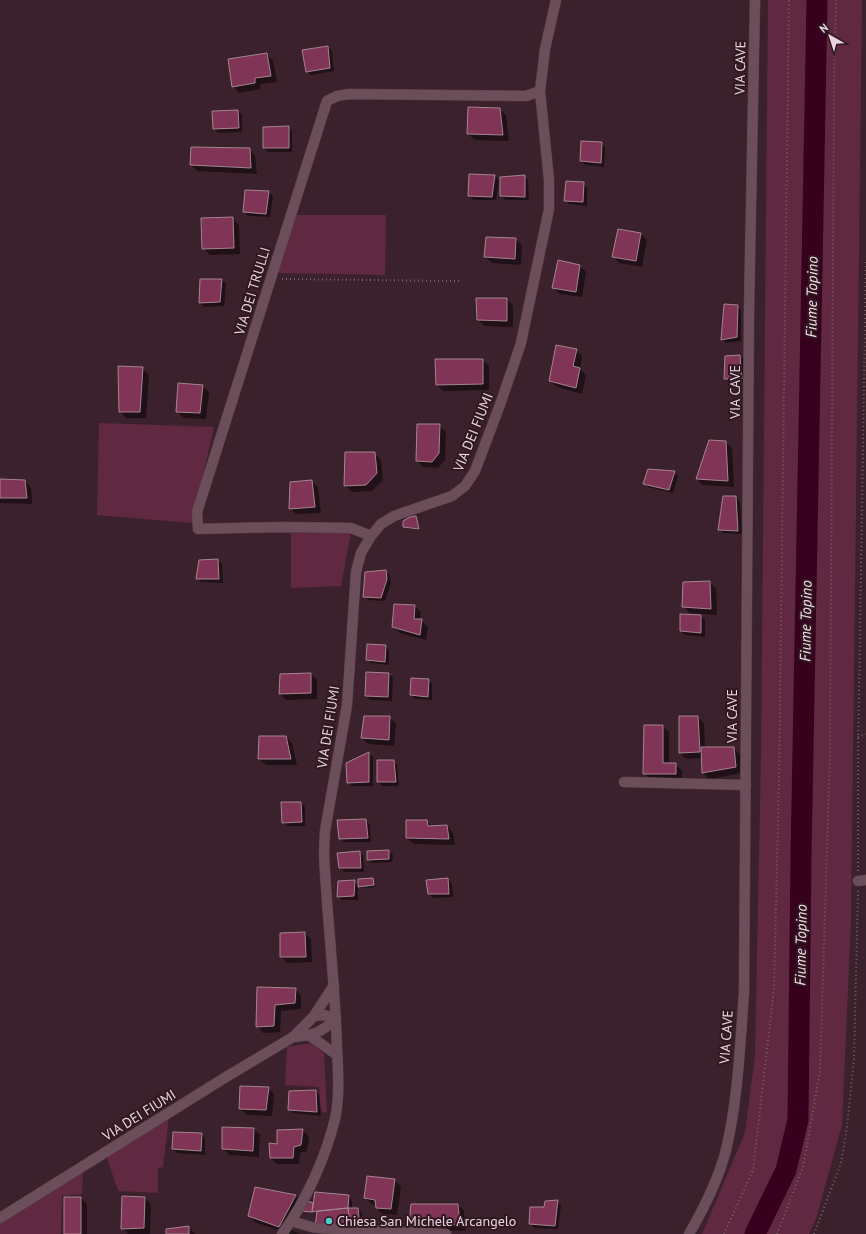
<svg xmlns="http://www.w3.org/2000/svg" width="866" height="1234" font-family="'PT Sans',sans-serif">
  <rect width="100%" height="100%" fill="#3b212b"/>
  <!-- green -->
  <path fill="#612941" d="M768 0H862L851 921 842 1125 816 1219 809 1234H702L745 1133 755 1056 761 756Z
    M296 215H386L385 275 277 273Z
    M99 423 214 427 192 523 97 515Z
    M351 532 341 586 291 588V533Z
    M312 1043 324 1054 327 1113 321 1111 319 1087 285 1085 287 1047Z
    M169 1117 163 1167 158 1168V1193L118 1191 105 1152Z
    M83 1172 82 1194 62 1196 61 1234H0V1221Z"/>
  <!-- shadow -->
  <path fill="#0007" d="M328 47 332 51 334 71 311 75 307 71Z
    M267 54 273 61 277 82 260 84 261 89 239 93 233 86Z
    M499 109 506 115 509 141 475 140 468 134Z
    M238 111 242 115V132L218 133 214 129 213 112Z
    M288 127 292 131V152H268L264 148V128Z
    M601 143 605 147 604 167 585 165 581 161Z
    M249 149 255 156 257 174 197 171 191 165Z
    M495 176 499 180 496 200H473L469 196Z
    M524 176 528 180 529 200H505L501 196V178Z
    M583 183 587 188V206L569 204 565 200Z
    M269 192 273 196 270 217 248 216 244 212Z
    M232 218 239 225 240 254 210 255 203 248Z
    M618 230 641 234 647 240 642 267 619 263 613 256Z
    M515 239 522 245 521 265 492 263 485 257Z
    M580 266 586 272 582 297 560 294 553 287Z
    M222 280 226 284 224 306 204 307 200 303Z
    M507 299 513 306V327L485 326 478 320Z
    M737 306 741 310V341L726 343 722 339Z
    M576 350 582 356 580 369 586 375 582 394 557 387 550 381Z
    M740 356 744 360 745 382H729L725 378Z
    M482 360 489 366V390L443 391 437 385Z
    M142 368 149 375 146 418H126L120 411Z
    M202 386 209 392 206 419 184 418 177 412Z
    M439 425 446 432 445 460 438 468 423 467 417 460Z
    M726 442 732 448 734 487 703 485 697 479Z
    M374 453 381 460 383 480 372 491 352 492 345 486Z
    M674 472 678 476 673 493 648 487 644 483Z
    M0 480 25 481 31 488 32 504 0 503Z
    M311 481 318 487 321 513 296 514 290 508Z
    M736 497 740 502 742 534 723 533 719 529Z
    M416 517 420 530 406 528 404 527Z
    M218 560 222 564 223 583 201 582 197 578Z
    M386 571 390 576 391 583 385 601 368 600 364 596Z
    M710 582 716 589 717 615 690 613 683 606Z
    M415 606 421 612 420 620 428 627 426 640 400 633 393 627Z
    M701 616 705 620V637L685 635 681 631Z
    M385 646 389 650V665L371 663 367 659Z
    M311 674 317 680V699L286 700 280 694 281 675Z
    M389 674 393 678 392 701 370 700 366 696Z
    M428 679 432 684V700L415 699 411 695Z
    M389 717 396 724 394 746 368 744 362 738Z
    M698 717 704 723 705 748H734L740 755 742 773 709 779 703 773 702 758 686 759 680 753Z
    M663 726 669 732V764H675L682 771V780L651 779 644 773Z
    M286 737 292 743 297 765H266L259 759Z
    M369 754 373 757V786H352L348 782Z
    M378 761H393L397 765 399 786H382L378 782Z
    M301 803 305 807V826H287L283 822Z
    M366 820 370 825 371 842H344L340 838Z
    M427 821 432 827 447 826 453 833 455 845 414 844 407 838Z
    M389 851 393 855 392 862 372 863 368 859Z
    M359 852 363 856 364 872H344L340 868Z
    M372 879 375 887 361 888 358 886V900H342L338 896 354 881 359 886Z
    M448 879 452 884 453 897 433 898 429 894Z
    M305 933 311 939 312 962 288 963 281 957Z
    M258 988 295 989 301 995V1009L281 1011 280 1032 263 1033 257 1026Z
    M268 1088 274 1094 272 1116 247 1115 240 1109Z
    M315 1091 319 1095 321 1116 293 1113 289 1109Z
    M254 1129 260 1135 259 1157 230 1155 223 1149Z
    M303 1130 309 1137 307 1151 300 1153 299 1164H277L271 1158 270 1144 278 1145Z
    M201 1134 205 1138V1155L177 1153 173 1149Z
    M368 1177 395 1180 401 1187 397 1215 383 1214 376 1208V1205L372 1204 365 1198Z
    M255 1188 296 1196 302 1202 285 1233 255 1222 249 1215Z
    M348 1196 352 1200V1209H358L362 1213 364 1230 317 1216 315 1213 301 1211 305 1201 314 1204Z
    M65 1198H81L87 1205V1234H65Z
    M145 1198 151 1204 150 1234H128L122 1228Z
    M557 1201 561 1205 558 1229 534 1228 530 1223 545 1208Z
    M458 1205 464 1211 466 1231 416 1228 410 1222Z
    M189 1227 195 1234H167Z
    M290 1229 300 1234H287Z
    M314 1233 347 1234H313Z"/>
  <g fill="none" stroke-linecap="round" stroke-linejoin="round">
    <!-- river -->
    <path stroke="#37011d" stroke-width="21" d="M755 1234 786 1170 798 1120 801 856 817 0"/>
  </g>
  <!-- building -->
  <path fill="#803556" stroke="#a48490" d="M328 46 330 68 306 72 302 50Z
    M267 53 271 76 255 78V83L232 87 228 59Z
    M468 107 500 108 503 135 467 134Z
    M238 110 239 128 213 129 212 111Z
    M289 126V148H263V127Z
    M581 141 602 142 601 163 580 161Z
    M191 147 250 148 251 168 190 165Z
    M469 174 495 175 492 197 468 196Z
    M525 175V197L500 196V177Z
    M566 181 584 182 583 202 564 201Z
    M245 190 269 191 266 214 243 212Z
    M233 217 234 248 202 249 201 218Z
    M618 229 641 233 636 261 612 257Z
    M486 237 516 238 515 259 484 257Z
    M558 260 580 265 576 292 552 288Z
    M200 279H222L220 302 199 303Z
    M476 298H507V321L477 320Z
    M724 304 738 305 737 337 721 340Z
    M556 345 577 349 573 366 580 368 576 388 549 381Z
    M740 355 742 379H724L725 356Z
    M435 359H483V384L436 385Z
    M118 366 143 367 140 412H119Z
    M178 383 203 385 200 413 176 412Z
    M417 424H440L439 453 432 462 416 461Z
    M709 440 726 441 728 481 696 479Z
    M345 452H375L377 473 366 485 344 486Z
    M648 469 675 471 669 490 643 484Z
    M0 479 25 480 27 498H0Z
    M312 480 315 507 289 509 290 482Z
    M723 496H736L738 531 718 530Z
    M416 516 419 529 403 527V521L410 517Z
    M218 559 219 579H196L199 560Z
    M386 570 387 579 381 598 363 597 365 572Z
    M710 581 711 609 682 607 683 582Z
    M394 604 415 605 414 619H422L420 635 392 627Z
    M680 614 701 615V633L680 631Z
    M367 644 386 645 385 662 366 660Z
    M366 672 389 673 388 697 365 696Z
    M311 673V693L279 694 280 674Z
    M411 678 429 679 428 697 410 695Z
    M364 716H390L389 740 361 738Z
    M679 716H698L700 752 679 753Z
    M644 725H663V763H676V774H643Z
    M259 736H286L291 759H258Z
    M701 747H734L736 767 702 773Z
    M369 752V782L347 783 346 763Z
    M377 760H394L396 782H377Z
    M281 802H301L302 822 282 823Z
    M366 819 368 838 339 839 337 820Z
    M406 820H427L428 826 447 825 449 839 406 838Z
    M389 850V859L367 860V851Z
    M360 851 361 868H339L337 853Z
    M373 878 374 885 358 887V879Z
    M448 878 449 894H428L426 880Z
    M355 880 354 896 337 897 338 881Z
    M305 932 306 957H280V933Z
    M257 987 296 988 295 1003 275 1005 274 1026 256 1027Z
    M240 1086 269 1087 266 1110 239 1109Z
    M316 1090 317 1112 288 1110 289 1091Z
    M222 1127 254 1128 253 1151 222 1149Z
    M303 1129 301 1145 294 1147 293 1158H270L269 1143 277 1144V1130Z
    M173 1132 202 1133 201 1151 172 1149Z
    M367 1176 395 1179 391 1209 376 1208 375 1200 364 1198Z
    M255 1187 296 1195 279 1227 248 1216Z
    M315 1192 349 1195 348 1208 312 1212Z
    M122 1196 145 1197 144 1228 121 1229Z
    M64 1197H81V1234H64Z
    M305 1200 313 1203 312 1212 300 1211Z
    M558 1200 555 1226 529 1224 530 1207H544L545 1201Z
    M411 1204H458L460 1225 409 1223Z
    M348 1208 350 1226 315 1227 317 1211Z
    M348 1208H358L360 1226H350Z
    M189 1226V1234H166V1229Z"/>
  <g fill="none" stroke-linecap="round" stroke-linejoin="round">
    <!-- minor casing -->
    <g stroke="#553f48" stroke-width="11">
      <path id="minor" d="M371 536 351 528 280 527 198 529 197 512 327 101 337 96 349 94 526 96 540 91
        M624 782 746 785
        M858 881 866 880
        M314 1016 334 985
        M310 1036 337 1055
        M0 1218 226 1077 293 1037 314 1016 324 1015 336 1019C321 1032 314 1036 293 1037
        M291 1221 315 1228 446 1234
        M282 1234C306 1201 325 1159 335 1119 340 1096 338 1071 337 1047 335 982 327 918 324 854L325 831 347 705 356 572 361 553 371 536 381 524 394 516 452 496 465 486 475 471 501 402 521 343 549 209V180L540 91 545 49 556 0
        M689 1234C703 1210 719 1177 726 1150 738 1099 740 1046 744 993L749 311 755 0"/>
    </g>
    <!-- path -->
    <path stroke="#786169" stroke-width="2" stroke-dasharray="1 3" stroke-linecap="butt" d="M282 279 459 281
      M858 737 866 734
      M858 871V755L866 262
      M724 1234 753 1170 774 989 779 779 789 0
      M777 1234 803 1167 820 1072 830 752 834 91 836 0
      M814 1234 841 1163 847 1127 854 1059 858 891"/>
    <!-- minor -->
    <use href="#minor" stroke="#6b4e59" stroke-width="10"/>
  </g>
  <!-- markers -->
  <circle fill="#53cdc9" stroke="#301822" stroke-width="1.5" cx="329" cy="1221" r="4"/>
  <g text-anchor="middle" stroke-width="4" stroke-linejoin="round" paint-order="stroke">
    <!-- street labels -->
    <g font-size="14" fill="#e8d6dc" stroke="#301822">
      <text transform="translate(740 68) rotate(-89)" y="5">VIA CAVE</text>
      <text transform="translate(252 291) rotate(-73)" y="5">VIA DEI TRULLI</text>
      <text transform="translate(735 392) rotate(-90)" y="5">VIA CAVE</text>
      <text transform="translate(473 432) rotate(-68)" y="5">VIA DEI FIUMI</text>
      <text transform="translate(732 716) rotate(-90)" y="5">VIA CAVE</text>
      <text transform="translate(328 727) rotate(-81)" y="5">VIA DEI FIUMI</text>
      <text transform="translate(726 1037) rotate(-86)" y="5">VIA CAVE</text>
      <text transform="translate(139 1115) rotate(-32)" y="5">VIA DEI FIUMI</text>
    </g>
    <!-- poi labels -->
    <g font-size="14" fill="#e8d6dc" stroke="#301822" text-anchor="start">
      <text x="337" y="1226">Chiesa San Michele Arcangelo</text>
    </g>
    <!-- water labels -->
    <g font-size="15" font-style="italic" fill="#f5dde5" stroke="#301822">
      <text transform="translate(812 297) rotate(-89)" y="5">Fiume Topino</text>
      <text transform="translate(806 621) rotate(-89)" y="5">Fiume Topino</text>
      <text transform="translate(801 945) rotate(-89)" y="5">Fiume Topino</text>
    </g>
  </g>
  <!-- north arrow -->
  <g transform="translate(830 36) rotate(321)" stroke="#301822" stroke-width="3" paint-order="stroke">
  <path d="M0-3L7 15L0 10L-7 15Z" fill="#e8d6dc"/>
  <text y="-6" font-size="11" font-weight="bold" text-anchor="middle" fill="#e8d6dc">N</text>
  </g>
</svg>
